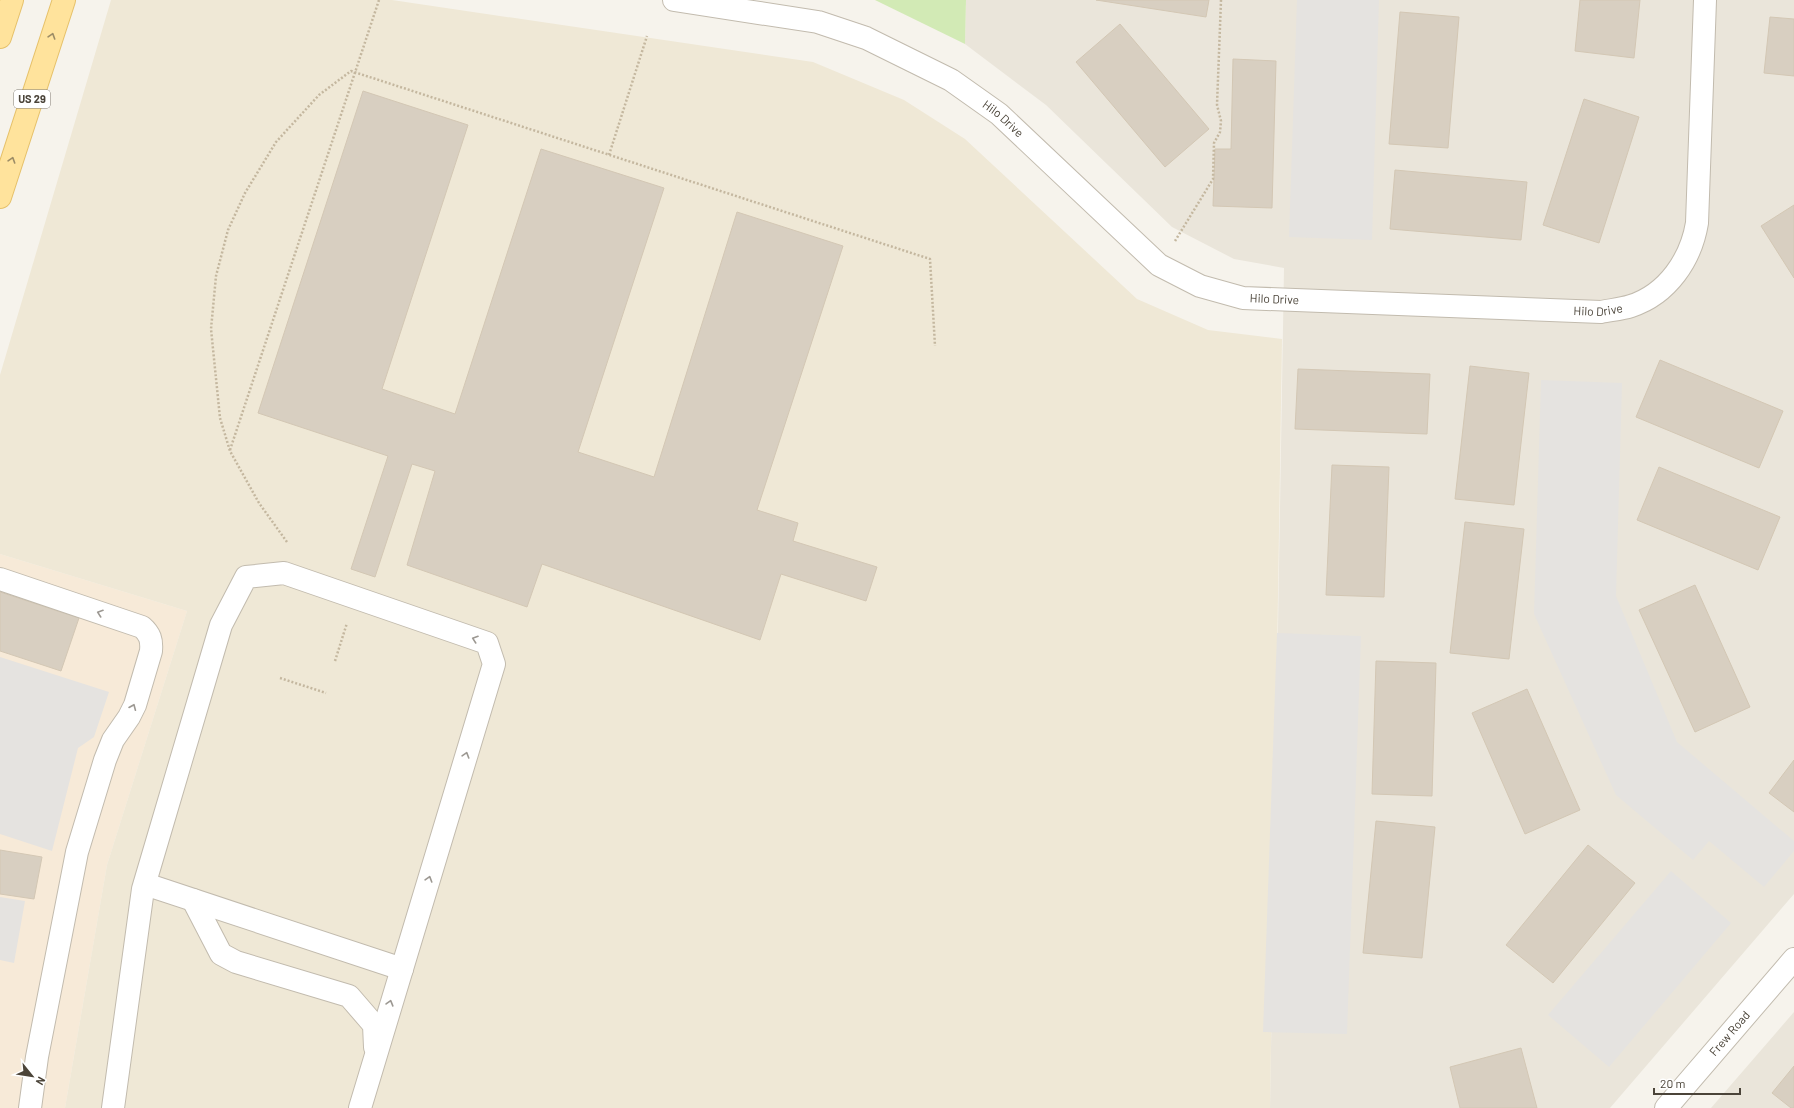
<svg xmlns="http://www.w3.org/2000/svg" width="1794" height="1108" font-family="Barlow,sans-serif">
  <rect width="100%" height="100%" fill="#f6f3ec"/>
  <!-- residential -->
  <path fill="#eae5da" d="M966 0H1794V894L1610 1108H1270L1284 268 1234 259 1172 227 1046 105 965 44Z
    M1794 1012V1108H1711Z"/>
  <!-- commercial -->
  <path fill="#f7ead8" d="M0 554 187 611 107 865 65 1108H0Z"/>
  <!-- education -->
  <path fill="#efe8d6" d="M111 0H392L813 62 904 100 965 139 1137 299 1208 330 1282 339 1270 1108H65L107 865 187 611 0 554V375Z"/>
  <!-- green -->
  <path fill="#d2eab5" d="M875 0H966L965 44 877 1Z"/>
  <!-- parking -->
  <path fill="#e5e3e0" d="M1297 0H1379L1372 240 1289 237Z
    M1541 380 1622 383 1616 596 1677 742 1794 841V851L1764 887 1709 841 1693 860 1616 795 1534 614Z
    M1277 633 1361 636 1347 1034 1263 1032Z
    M0 657 109 692 94 737 78 748 52 851 0 834Z
    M1671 871 1731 923 1609 1067 1548 1015Z
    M0 897 25 901 14 963 0 960Z"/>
  <!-- building -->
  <path fill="#d8cfc1" stroke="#d3c7b4" d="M1096 0H1209L1206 17Z
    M1580 0H1640L1634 58 1575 51Z
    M1400 12 1459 17 1448 148 1389 144Z
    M1770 17 1794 19V76L1764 73Z
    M1120 24 1209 129 1165 167 1076 62Z
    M1233 59 1276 61 1272 208 1213 206 1215 149H1231Z
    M363 91 468 125 382 389 455 414 541 149 664 188 578 452 654 477 737 212 843 246 757 510 798 523 793 541 877 567 866 601 781 574 760 640 542 564 527 607 407 565 435 471 412 464 375 577 351 569 388 456 258 413Z
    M1584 99 1639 117 1599 243 1543 225Z
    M1395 170 1527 182 1521 240 1390 229Z
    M1794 205V278L1761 226Z
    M1660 360 1783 411 1759 468 1636 417Z
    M1470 366 1529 373 1514 505 1455 499Z
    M1298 369 1430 374 1427 434 1295 429Z
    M1332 465 1389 467 1384 597 1326 595Z
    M1659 467 1780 517 1758 570 1637 520Z
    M1465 522 1524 529 1509 659 1450 653Z
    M1695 585 1750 707 1695 732 1639 610Z
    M0 592 79 618 61 671 0 651Z
    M1376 661 1436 663 1432 796 1372 794Z
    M1527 689 1580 810 1525 834 1472 713Z
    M1794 760V812L1769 793Z
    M1376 821 1435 827 1422 958 1363 953Z
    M1588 845 1635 883 1553 983 1506 945Z
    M0 850 42 857 34 899 0 894Z
    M1521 1048 1537 1108H1460L1450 1067Z
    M1794 1066V1108H1791L1772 1093Z"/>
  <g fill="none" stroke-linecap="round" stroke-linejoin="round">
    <!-- minor casing -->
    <g stroke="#c2bbae" stroke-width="24">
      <g id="minor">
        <path id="s1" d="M674 0 818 22 866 38 951 80 999 114 1159 265 1200 286 1243 298 1601 312C1611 310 1622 309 1631 306 1668 294 1691 259 1697 223L1705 0"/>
        <path d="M0 579 142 627C150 634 152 640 151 651L135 705 129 717 113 740 105 760 77 852 37 1057 30 1108"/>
        <path d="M145 884 402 969"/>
        <path d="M193 900 221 954 236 962 349 996 374 1025 375 1047"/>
        <path d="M113 1108 143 889 221 625 246 577 284 573 487 643 494 664 360 1108"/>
        <path id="s2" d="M1666 1108 1794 959"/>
      </g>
    </g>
    <!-- major casing -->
    <g stroke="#e6c16a" stroke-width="24">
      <path id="major" d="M0 37 12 0
        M0 197 64 0"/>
    </g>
    <!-- path -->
    <path stroke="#c4b79f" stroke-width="2.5" stroke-dasharray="2 2" stroke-linecap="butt" d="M609 155 647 36
      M1175 241 1213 179 1214 143 1220 132 1221 121 1217 105 1221 0
      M230 450 379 0
      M287 542 259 503 230 451 220 418 211 329 216 276 228 230 245 193 276 142 319 95 351 71 930 259 935 346
      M335 661 347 623
      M280 678 326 693"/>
    <!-- minor -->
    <use href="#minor" stroke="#fff" stroke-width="22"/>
    <!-- major -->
    <use href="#major" stroke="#ffe39c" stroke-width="22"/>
  </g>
  <!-- one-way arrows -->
  <defs><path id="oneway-chevron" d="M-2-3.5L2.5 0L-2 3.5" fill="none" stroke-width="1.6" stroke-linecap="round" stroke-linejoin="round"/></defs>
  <g stroke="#9c8c66">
    <use href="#oneway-chevron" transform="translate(52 36) rotate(-72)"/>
    <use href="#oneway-chevron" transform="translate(12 160) rotate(-72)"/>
  </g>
  <g stroke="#9c9892">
    <use href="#oneway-chevron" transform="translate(100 613) rotate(-161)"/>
    <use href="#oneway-chevron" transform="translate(475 639) rotate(-161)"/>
    <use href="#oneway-chevron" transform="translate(133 707) rotate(-67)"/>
    <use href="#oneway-chevron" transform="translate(466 755) rotate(-73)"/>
    <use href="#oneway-chevron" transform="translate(429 879) rotate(-73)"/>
    <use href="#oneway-chevron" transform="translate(390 1003) rotate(-74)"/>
  </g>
  <g text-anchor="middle" stroke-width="3" stroke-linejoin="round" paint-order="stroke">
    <!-- shield labels -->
    <rect fill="#fff" stroke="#817c74" stroke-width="1" x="14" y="90" width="36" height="18" rx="3"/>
    <g font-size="11" font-weight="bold" fill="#4b4439">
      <text x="32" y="103">US 29</text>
    </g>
    <!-- street labels -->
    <g font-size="12" fill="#4b4439" stroke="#fff">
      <text dy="4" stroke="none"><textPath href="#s1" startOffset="356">Hilo Drive</textPath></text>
      <text dy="4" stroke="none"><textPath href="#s1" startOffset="692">Hilo Drive</textPath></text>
      <text dy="4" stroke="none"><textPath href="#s1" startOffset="1016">Hilo Drive</textPath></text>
      <text dy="4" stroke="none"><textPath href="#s2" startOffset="98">Frew Road</textPath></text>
    </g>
  </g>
  <!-- north arrow -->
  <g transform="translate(32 1076) rotate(120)" stroke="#ffffff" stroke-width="3" paint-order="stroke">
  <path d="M0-3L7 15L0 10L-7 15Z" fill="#4b4439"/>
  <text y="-6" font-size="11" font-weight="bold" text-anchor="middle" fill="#4b4439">N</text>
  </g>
  <!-- scale -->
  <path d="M1654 1088v6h86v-6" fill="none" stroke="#4b4439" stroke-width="2"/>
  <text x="1660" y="1088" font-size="12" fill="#4b4439" stroke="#ffffff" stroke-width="3" paint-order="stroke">20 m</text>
</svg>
